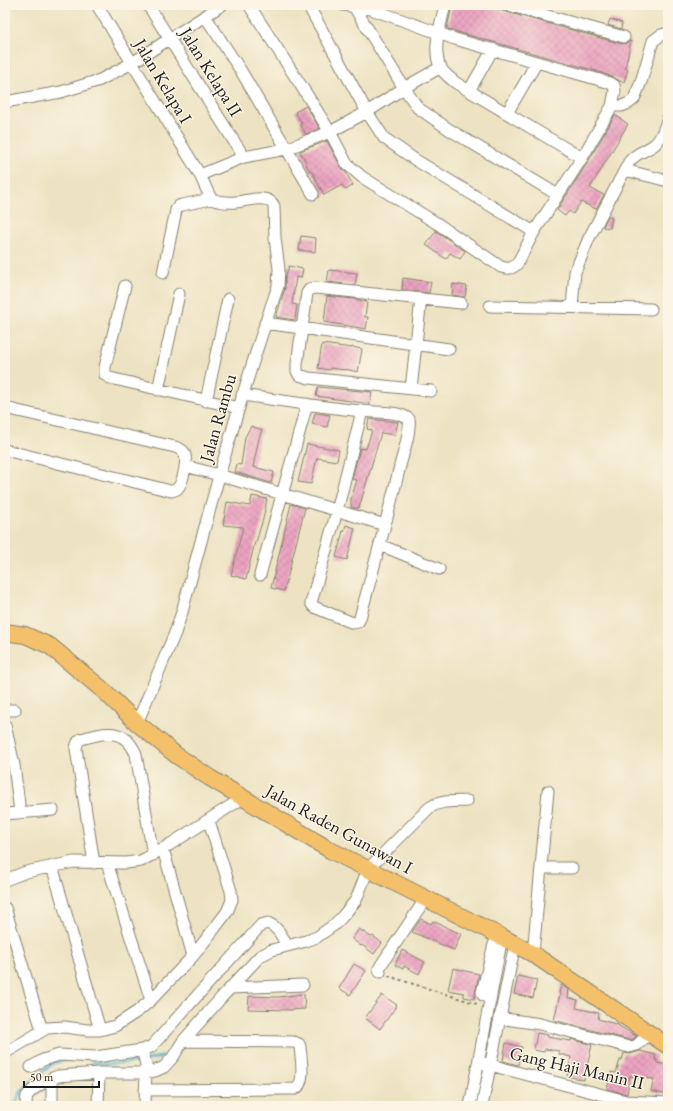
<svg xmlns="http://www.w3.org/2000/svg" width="673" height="1111" font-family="'EB Garamond',serif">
  <defs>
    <pattern id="building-cross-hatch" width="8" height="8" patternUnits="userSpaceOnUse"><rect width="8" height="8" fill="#eba3c0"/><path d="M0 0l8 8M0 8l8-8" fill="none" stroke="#c98ca4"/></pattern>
  </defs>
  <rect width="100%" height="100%" fill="#fcf5e5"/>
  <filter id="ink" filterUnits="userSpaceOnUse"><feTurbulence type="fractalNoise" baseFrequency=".025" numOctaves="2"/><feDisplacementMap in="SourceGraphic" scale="8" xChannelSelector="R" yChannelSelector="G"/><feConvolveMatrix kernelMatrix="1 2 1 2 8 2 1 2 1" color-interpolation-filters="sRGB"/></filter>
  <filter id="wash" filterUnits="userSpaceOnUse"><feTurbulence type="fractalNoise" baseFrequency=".012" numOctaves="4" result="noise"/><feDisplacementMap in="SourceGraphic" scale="16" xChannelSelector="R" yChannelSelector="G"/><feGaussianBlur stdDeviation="0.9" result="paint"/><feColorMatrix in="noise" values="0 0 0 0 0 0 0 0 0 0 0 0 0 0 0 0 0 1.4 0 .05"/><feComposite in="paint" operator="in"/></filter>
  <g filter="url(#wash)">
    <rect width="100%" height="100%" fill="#ede3c3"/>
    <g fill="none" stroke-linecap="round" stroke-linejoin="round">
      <!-- stream -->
      <path stroke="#4fafce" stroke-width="3" d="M93 1062C114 1067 142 1060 163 1057
        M14 1106 22 1091 36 1077 53 1063 66 1060"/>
    </g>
    <g id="blocks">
      <!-- building -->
      <path fill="url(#building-cross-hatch)" d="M452 5H481L622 44 631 41 625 68 628 69 624 82 620 81 613 77 596 71 447 29Z
        M610 19 622 23 621 29 608 25Z
        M306 106 320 129 306 134 300 124 302 123 295 112Z
        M615 115 628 124 590 188 604 195 596 209 581 202 573 214 569 211 565 216 557 210 588 162Z
        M327 141 341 167 346 173 353 185 346 190 342 185 324 195 312 172H310L306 165 307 164 300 151Z
        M608 216 612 218 610 228 603 227Z
        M436 231 465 251 460 259 450 253 446 259 426 245Z
        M301 236 316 238 315 252 299 250Z
        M289 266 303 269 301 278 296 277 292 304 297 305 295 320 276 317 285 288V278Z
        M329 270 357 273 355 285 327 282Z
        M403 278 431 282 429 293 402 290Z
        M453 284 467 286 465 297 452 295Z
        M327 296 354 299 367 302 365 317H368L366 329 324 322Z
        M322 344 352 348V347L362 349 358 372 345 369V370L330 368V370L318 368Z
        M318 387 372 392 370 404 316 396Z
        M315 413 330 415 327 427 312 424Z
        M369 419 398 422 395 435 381 433 359 508H352L351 507V499L357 480 352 479 360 448 366 449 372 430 367 429Z
        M251 426 262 430 259 438 253 467 274 472 271 483 235 472 237 464 241 465 245 437Z
        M307 444 339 450 337 461 317 458 311 484 298 482Z
        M252 496 267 499 263 519 256 542H255L246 579 231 575 243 527 223 525 227 502 250 506Z
        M291 504 305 508 284 591 271 588Z
        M346 525 355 528 347 560 336 557 343 531 344 532Z
        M421 919 431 924 433 921 461 934 454 950 412 932Z
        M359 929 371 937 373 936 382 943 374 954 362 945 361 946 352 939Z
        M402 950 425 962 419 974 404 966 403 969 395 965Z
        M354 964 366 971 350 995 339 988Z
        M453 968 479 974 474 999 464 997V993L448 990Z
        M518 976 537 980 533 998 514 994Z
        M561 985 569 990 568 998 578 1000 576 1008 599 1013 598 1019 619 1025V1026L636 1036 634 1039 629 1040 554 1020 560 994 559 993Z
        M304 994 305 1009 289 1010 248 1009 249 996 278 997Z
        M382 995 397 1005 380 1029 365 1018Z
        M537 1033 548 1035 547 1037 571 1041V1039L592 1045 584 1080 567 1076 571 1057 559 1054V1051L545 1049 544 1052 534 1050Z
        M506 1043 522 1047 518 1065 503 1061Z
        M640 1051 656 1055 655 1060H657V1063L668 1065V1095L651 1091 654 1079 630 1076 627 1094 607 1089 611 1072 616 1073 620 1060H622L624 1053 630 1054Z"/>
    </g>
  </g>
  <g filter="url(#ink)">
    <use href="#blocks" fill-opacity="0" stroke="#848070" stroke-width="1"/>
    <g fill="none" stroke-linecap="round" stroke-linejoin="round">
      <!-- minor casing -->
      <g stroke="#848070" stroke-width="13">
        <path id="minor" d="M97 5 200 175 211 199C219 202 227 203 236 202 247 201 268 193 274 206L275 238 279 269 278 286C241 393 211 503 182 612L175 633 137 723
          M148 5 244 157
          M249 5 309 98 330 132 347 164 362 177 438 224 501 267C508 269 512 269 517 264L534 232 582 158 612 106 615 91 614 85 607 82 455 39 371 9 343 5
          M308 5 367 112 384 138 414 159 534 232
          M353 5 404 88 418 108 450 130 558 195
          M445 5C441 24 432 48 440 67 443 73 450 78 456 83L582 158
          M508 5 624 37
          M205 16 241 71 313 194
          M469 91 493 49
          M5 102 61 92 100 80 132 63 222 5
          M612 106H622L629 103 634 99 641 82 653 41 661 35 668 33
          M507 113 537 62
          M625 170 668 181
          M200 175 244 157 286 149 330 132 367 112 404 88 441 67
          M163 273 176 210 179 206 182 205 211 199
          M125 286 105 367V375L110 378 239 408
          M490 306 651 309
          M572 307 575 272 589 238 629 162C636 152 647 151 655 144 662 138 665 126 668 118
          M265 323 449 349
          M411 389 421 299
          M158 390 179 294
          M431 391 309 378 299 375 297 371V364L307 293 310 289 316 288 461 303
          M242 395C282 401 321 407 361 411 376 413 396 410 409 419 411 433 402 456 399 470 387 520 373 569 360 618L358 622 353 623 314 607 311 603 337 511 362 411
          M206 401 228 299
          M5 408 175 447C177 448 181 449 183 451 189 458 183 483 177 489 175 490 173 491 171 491L5 450
          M185 466 219 475 385 525
          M380 545 439 569
          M260 575 307 404
          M5 710H15
          M5 725 14 765 20 812
          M5 814 53 810
          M163 849 193 956
          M94 863 76 749C77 744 77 742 81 739 106 732 124 727 136 754L153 855
          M107 863 151 1000
          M52 866 100 1030
          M541 868H572
          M5 880 26 872 74 862 126 863 141 861 169 845 243 798
          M5 908 42 1030
          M533 954 548 791
          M380 972 379 969 381 965 426 898
          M230 988 303 985
          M490 999 483 995 482 992 494 944
          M499 1018 540 1024 629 1047 637 1045 649 1034
          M142 1050 146 1064 145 1106
          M5 1053 47 1028 64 1027 88 1030H100L115 1026 138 1011 151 1000 193 956 211 933 227 912 232 900 231 891 209 821
          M479 1062 626 1101 668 1103
          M31 1067 43 1060 59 1055 96 1057 142 1050 151 1047 261 925 268 923C277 927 283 937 286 945
          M145 1090 295 1089C306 1084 301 1058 300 1047L299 1044 294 1042 183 1041
          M26 1106C26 1103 26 1099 27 1096 32 1088 50 1079 58 1076L99 1073H146L155 1071 164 1067 173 1057 183 1041 221 998 260 956 272 950 306 941 317 937 334 925 342 917 356 900 368 869 429 808C440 800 454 802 467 801
          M52 1106V1078
          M98 1106 99 1073
          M470 1106 502 937
          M482 1106 515 944"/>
      </g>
      <!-- highway casing -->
      <g stroke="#848070" stroke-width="18">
        <path id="highway" d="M5 632 25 635 50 646 104 691 137 723 176 755 210 778 330 850 502 937 533 954 668 1046"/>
      </g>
      <!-- path -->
      <path stroke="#848070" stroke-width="2" stroke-dasharray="3 3" stroke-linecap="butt" d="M388 976 477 1004"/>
      <!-- minor -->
      <use href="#minor" stroke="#fff" stroke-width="11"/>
      <!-- highway -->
      <use href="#highway" stroke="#f4c16a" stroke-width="16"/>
    </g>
  </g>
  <g text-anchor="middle" stroke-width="3" stroke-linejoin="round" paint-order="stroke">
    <!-- street labels -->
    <g font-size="18" fill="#1c1c1c" stroke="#fcf5e5">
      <text transform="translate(211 72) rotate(58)" y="6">Jalan Kelapa II</text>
      <text transform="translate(163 81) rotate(59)" y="6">Jalan Kelapa I</text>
      <text transform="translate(218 418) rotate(-74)" y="6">Jalan Rambu</text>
      <text transform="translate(339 829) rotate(29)" y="6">Jalan Raden Gunawan I</text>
      <text transform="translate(577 1068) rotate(13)" y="6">Gang Haji Manin II</text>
    </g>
  </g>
  <!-- margin -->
  <rect width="673" height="1111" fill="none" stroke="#fcf5e5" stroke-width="20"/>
  <!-- scale -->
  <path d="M24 1081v6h75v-6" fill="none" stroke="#1c1c1c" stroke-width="2"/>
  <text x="30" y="1081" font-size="12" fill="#1c1c1c" stroke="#fcf5e5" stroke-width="3" paint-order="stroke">50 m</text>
</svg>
